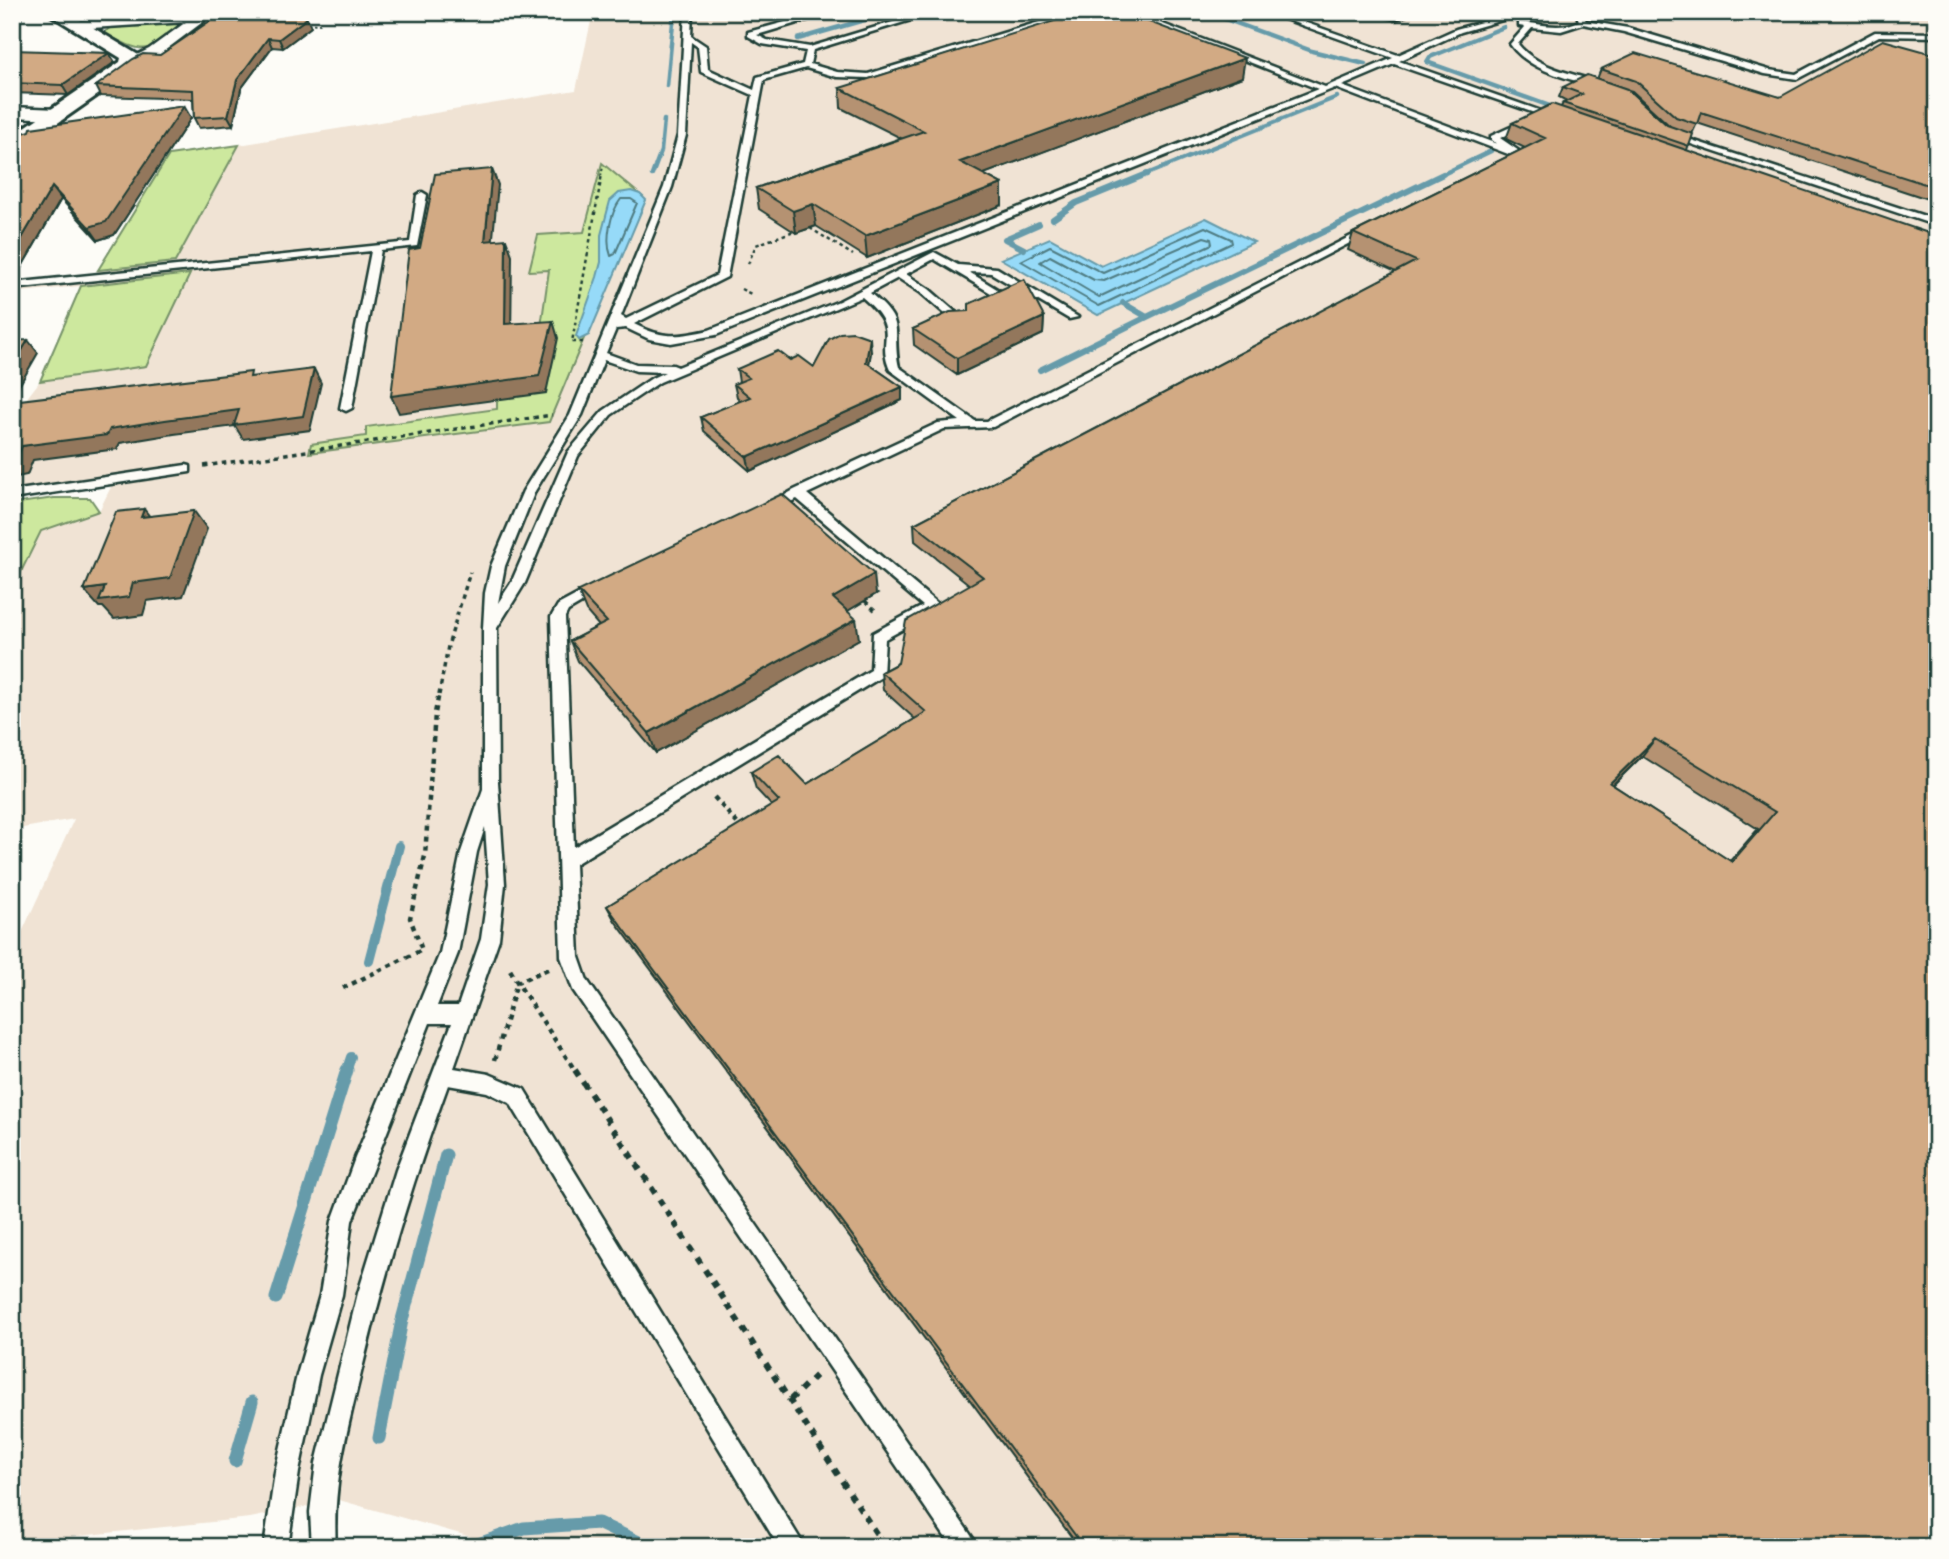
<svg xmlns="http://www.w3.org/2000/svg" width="1949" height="1559" font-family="'Balsamiq Sans',sans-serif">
  <rect width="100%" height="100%" fill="#fdfcf7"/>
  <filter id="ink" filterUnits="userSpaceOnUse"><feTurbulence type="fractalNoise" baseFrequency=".0143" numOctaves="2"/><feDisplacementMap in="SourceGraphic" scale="14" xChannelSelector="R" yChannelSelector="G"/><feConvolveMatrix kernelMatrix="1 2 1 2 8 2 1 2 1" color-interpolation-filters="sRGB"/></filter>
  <g filter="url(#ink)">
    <!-- built -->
    <path fill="#f0e3d4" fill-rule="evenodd" d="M593 12H1937V1547H507L339 1500 250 1518 12 1543V954L74 819 12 830V590L41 531 99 511 116 477 12 491V417L40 381 145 366 190 275 12 293V283L95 274 98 270 175 262 239 145 576 90ZM584 232 549 422 309 452 312 444 366 436 367 427 498 409 539 341 549 269 529 270Z"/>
    <!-- green -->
    <path fill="#cde89e" stroke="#769269" stroke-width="2" d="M189 22C146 52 152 58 103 33L116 25Z
      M239 145 175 262 98 270 169 155Z
      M602 163 643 197 549 422 309 453 311 444 366 436V427L497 409V348L539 341 549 270 529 271 538 235 584 232Z
      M190 274 146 366 40 381 81 286Z
      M54 498H90L99 511 41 531 12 590V504Z"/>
    <!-- water -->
    <path fill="#96daf8" stroke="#669baa" stroke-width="2" d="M631 191 640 194 646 200 589 335 579 340 576 336 597 277 601 262V235L610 201 619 193Z
      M1206 218 1254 242 1098 315 1001 259 1050 238 1101 266Z"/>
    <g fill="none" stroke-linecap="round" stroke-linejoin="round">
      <!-- shore -->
      <path stroke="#4f7c82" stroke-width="2" d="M621 199H631L637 203 615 254 611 256C605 240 610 213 621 199Z
        M1205 227 1231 239 1232 243 1099 306 1021 261 1050 246 1103 273Z
        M1204 237 1211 239 1212 244 1099 297 1040 262 1050 256 1094 280 1104 281Z"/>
      <!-- stream-far3 -->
      <path stroke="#669baa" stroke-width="4.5" d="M1206 12 1312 51 1365 64
        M1504 27 1430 57 1427 62 1561 110
        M798 39 892 12
        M667 86 674 12
        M652 175 661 151 664 120
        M1142 176 1337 97
        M1439 176 1491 151"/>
      <!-- stream-far2 -->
      <path stroke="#669baa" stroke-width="6" d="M1053 219 1076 203 1147 174
        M1024 249 1005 239 1039 224
        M1123 303 1147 317 1443 174
        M1040 370 1147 317"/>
      <!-- stream-far1 -->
      <path stroke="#669baa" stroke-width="10" d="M369 961 399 846
        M346 1072 351 1057"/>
      <!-- stream -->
      <path stroke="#669baa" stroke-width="13" d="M276 1298 347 1070
        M379 1438 402 1320 446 1155
        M235 1461 252 1402
        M470 1547 524 1528 598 1523 649 1547"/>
      <!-- service casing -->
      <g stroke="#1f3d34" stroke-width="5">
        <path id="service" d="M685 12H692L691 36 706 46 708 69 754 90 757 77 803 64 806 51 762 44 748 36V32L822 12H834L757 35 767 40 810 47 926 12H937L813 50 810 64 837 72 868 74 1072 12H1083L869 78 837 77 806 68 764 80 727 277 634 324C663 339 678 337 709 330L1318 89 1122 12H1132L1325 87 1393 58 1265 12H1275L1398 55 1456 29 1507 15 1509 18 1461 32 1399 61 1550 114 1543 116 1394 64 1342 86 1497 144 1491 140V136L1526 120H1532V124L1500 138 1522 153V157H1516L1335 88 716 335 671 343 649 339 626 328 616 329 606 353 636 364 673 365 678 367 839 301 934 252 958 265 997 268 1078 317 1069 319 991 273 969 272 1010 297 1001 299 934 259 906 274 929 289 967 322V326H959L921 293 898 278 870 293C908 325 891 327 899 367L975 421H987L1367 228 1375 230 993 427 944 429 807 494 938 604 940 607 938 610 885 639 883 676 575 864 579 957 587 980 979 1547H952L573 990 561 957 551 617 558 605 595 585 600 583 607 588 568 611 565 617 574 847 871 670 873 633 923 606 797 499 768 512 762 508 794 490 938 423 960 421 890 370C875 336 903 332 862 297L660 382 611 415 578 456 525 583 497 628 498 782 505 884 499 939 454 1068 489 1074 524 1089 805 1547H779L510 1103 487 1092 448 1085C413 1180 384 1275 361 1373 347 1431 332 1486 336 1547H312L310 1512 316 1463 358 1293 396 1170 452 1023H430L352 1221 342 1295 319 1375 299 1472 288 1547H264L275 1472 297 1375 320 1295 332 1221 355 1158 440 953 461 852 483 789V628L485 593 491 566 523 491 570 415 664 187 678 135ZM691 42 698 47 701 72 753 95 717 275 626 319 621 316 672 187 686 135ZM604 360 636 371 665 372 652 378 603 411 568 452 511 583 498 603 505 566 535 491 582 415ZM485 827 489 884 481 939 458 1006H437L458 953 477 852Z
          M1576 12H1582L1586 21 1628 28 1769 70 1796 74 1875 32 1937 33V37L1879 36 1797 79 1765 74 1624 32 1583 24 1561 31 1532 28 1518 44C1536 68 1575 74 1602 83L1599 87C1569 79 1529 71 1510 44L1525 27 1519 26V22C1540 23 1559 31 1579 21Z
          M1667 132 1937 220V226L1667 136Z
          M422 192 427 195 417 246 381 250 352 408 346 411 340 408 371 251 12 289V283L410 242 417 195Z
          M186 465 190 466V472L12 499V491Z"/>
      </g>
      <!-- minor casing -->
      <g stroke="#1f3d34" stroke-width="5">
        <path id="minor" d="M187 14 204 21 159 55 128 70 123 68 120 65 123 62 149 49 186 22 76 29 69 25 76 21Z
          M12 107 57 109 65 114 57 119 12 117Z"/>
      </g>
      <!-- tertiary casing -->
      <g stroke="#1f3d34" stroke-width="6">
        <path id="tertiary" d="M46 12H67L140 56 135 69 19 150 12 152V136L120 62 121 58Z"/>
      </g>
      <!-- path-far4 -->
      <path stroke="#1f3d34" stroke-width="2" stroke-dasharray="2.5 2.5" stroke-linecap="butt" d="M303 23 322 24
        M601 176 603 167"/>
      <!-- path-far3 -->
      <path stroke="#1f3d34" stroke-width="2.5" stroke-dasharray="3.5 3.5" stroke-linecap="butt" d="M810 228 853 255
        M748 264 756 245 794 231
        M741 289 753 295
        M583 342H572L602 174"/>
      <!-- path-far2 -->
      <path stroke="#1f3d34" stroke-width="3.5" stroke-dasharray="4.5 4.5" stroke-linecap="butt" d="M204 466 552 415
        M865 601 878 613
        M439 695 448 646 470 572"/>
      <!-- path-far1 -->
      <path stroke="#1f3d34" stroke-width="4.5" stroke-dasharray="5 5" stroke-linecap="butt" d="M714 797 743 830
        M548 969 517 982 576 1072
        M343 988 422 950 410 918 425 856 435 713 439 693
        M495 1060 517 982 508 966"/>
      <!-- path -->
      <path stroke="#1f3d34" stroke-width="6" stroke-dasharray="7 7" stroke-linecap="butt" d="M575 1070 885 1547
        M790 1400 817 1374"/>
      <!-- service -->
      <use href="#service" fill="#fdfcf7" fill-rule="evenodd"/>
      <!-- minor -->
      <use href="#minor" fill="#fdfcf7" fill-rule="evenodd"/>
      <!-- tertiary -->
      <use href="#tertiary" fill="#fdfcf7" fill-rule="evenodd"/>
    </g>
    <!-- wall -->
    <path fill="#b59272" stroke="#1f3d34" stroke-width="2" fill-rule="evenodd" d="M12 12H17L21 19H12Z
      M1365 12H1418L1395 21Z
      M311 27 283 48 272 47 241 89 233 125 199 128 194 118 193 99 101 96 96 86 160 55Z
      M12 50 115 62 68 95 12 93Z
      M1937 55V202L1697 123 1692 134 1687 150 1937 1547H1079L615 921 607 906 772 806 756 789 751 772 807 784 915 719 883 690 881 672 898 663 970 585 915 541 914 524 1396 272 1348 250 1353 233 1525 148 1506 139 1512 123 1561 107 1563 103 1567 101 1559 97 1563 87 1597 79 1601 69 1780 97ZM1628 90 1632 91 1670 126 1667 125ZM1642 756 1758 829 1730 861 1613 785Z
      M1242 77 983 174 1002 184V205L867 258 816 226 796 233 759 209 756 188 901 138 841 108 840 88Z
      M191 118 114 235 98 240 61 199 16 277 12 278V175Z
      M969 311 1044 317 1043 334 957 375 914 345 913 329Z
      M871 352 869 364 902 387V400L750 471 704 431 701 417 741 401 737 397 734 384 739 382 737 369 790 360 814 367Z
      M578 591 876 594 847 611 859 639 656 753 578 661 570 641 599 626 586 611Z"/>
    <!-- shaded-wall -->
    <path fill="#93775c" stroke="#1f3d34" stroke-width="2" d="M1398 12H1418L1395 21Z
      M307 18 311 27 283 48 279 39Z
      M268 38 272 47 241 89 233 125 228 116 237 80Z
      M109 53 115 62 68 95 62 85Z
      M1245 58 1242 77 960 183V162Z
      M184 106 191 118 114 235 98 240 89 227Z
      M492 169 498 185 491 258 485 241Z
      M1002 184V205L867 258 865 236Z
      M52 187 61 199 16 277 12 278V255Z
      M813 204 816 226 796 233 793 211Z
      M506 239 512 255 511 341 505 324Z
      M1044 317 1043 334 957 375V358Z
      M553 321 558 338 546 393 399 413 391 396Z
      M870 338 871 352 867 376 866 362Z
      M28 340 38 353 12 398V367Z
      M314 369 321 383 310 430 243 439 235 426 174 434 120 443 117 449 33 460 27 475 12 478V462L22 446 110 429Z
      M902 387V400L750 471 747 457Z
      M144 509 158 527 141 517Z
      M194 511 207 529 183 596 147 601 143 615 114 619 103 607H99L84 590 133 583Z
      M874 574 876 594 836 618 833 598Z
      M856 619 859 639 656 753 649 733Z
      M1655 739 1642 756 1597 800 1610 783Z"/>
    <!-- building -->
    <path fill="#d2aa84" stroke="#1f3d34" stroke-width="2" fill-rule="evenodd" d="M223 12H303L307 18 279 39 268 38 237 80 228 116 194 118 193 90 96 86 133 59 143 54 160 55Z
      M1083 12H1123L1245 58 960 162 1002 184 865 236 813 204 793 211 756 188 924 131 840 88Z
      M1883 40 1937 55V188L1701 112 1697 124 1676 117 1636 81 1601 69 1635 53 1780 97Z
      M12 50 109 53 62 85 12 83Z
      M1587 75 1627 89 1667 125 1693 134 1689 146 1563 103 1582 94 1563 87Z
      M1552 104 1937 236V1547H1084L607 906 779 801 751 772 779 755 807 784 926 712 881 672 898 663 906 621 983 577 914 524 1416 261 1353 233 1545 138 1512 123ZM1655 739 1775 812 1732 862 1610 783Z
      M184 106 106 222 89 227 52 187 12 255V175L23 133 30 131 31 128Z
      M492 169 485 241 506 239 505 324 553 321 539 376 391 396 409 250 420 248 435 174Z
      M1024 279 1044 317 957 358 913 329 950 312 969 311V304Z
      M853 332 870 338 866 362 902 387 747 457 701 417 750 397 734 384 749 378 737 369 778 351 790 360 799 356 814 367 829 339 840 333Z
      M28 340 12 367V341Z
      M314 369 303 416 234 425 239 410 165 420 110 429 107 435 22 446 16 461 12 462V401L251 372 250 377Z
      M782 494 874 574 833 598 856 619 649 733 570 641 607 622 578 591Z
      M144 509 141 517 194 511 170 578 133 583 129 597 99 601 105 587 84 590 116 512Z"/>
  </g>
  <!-- margin -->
  <rect width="1949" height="1559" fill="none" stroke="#fdfcf7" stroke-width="42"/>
  <rect x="21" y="21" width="1907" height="1517" fill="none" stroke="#1f3d34" stroke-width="2.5" filter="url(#ink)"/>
</svg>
